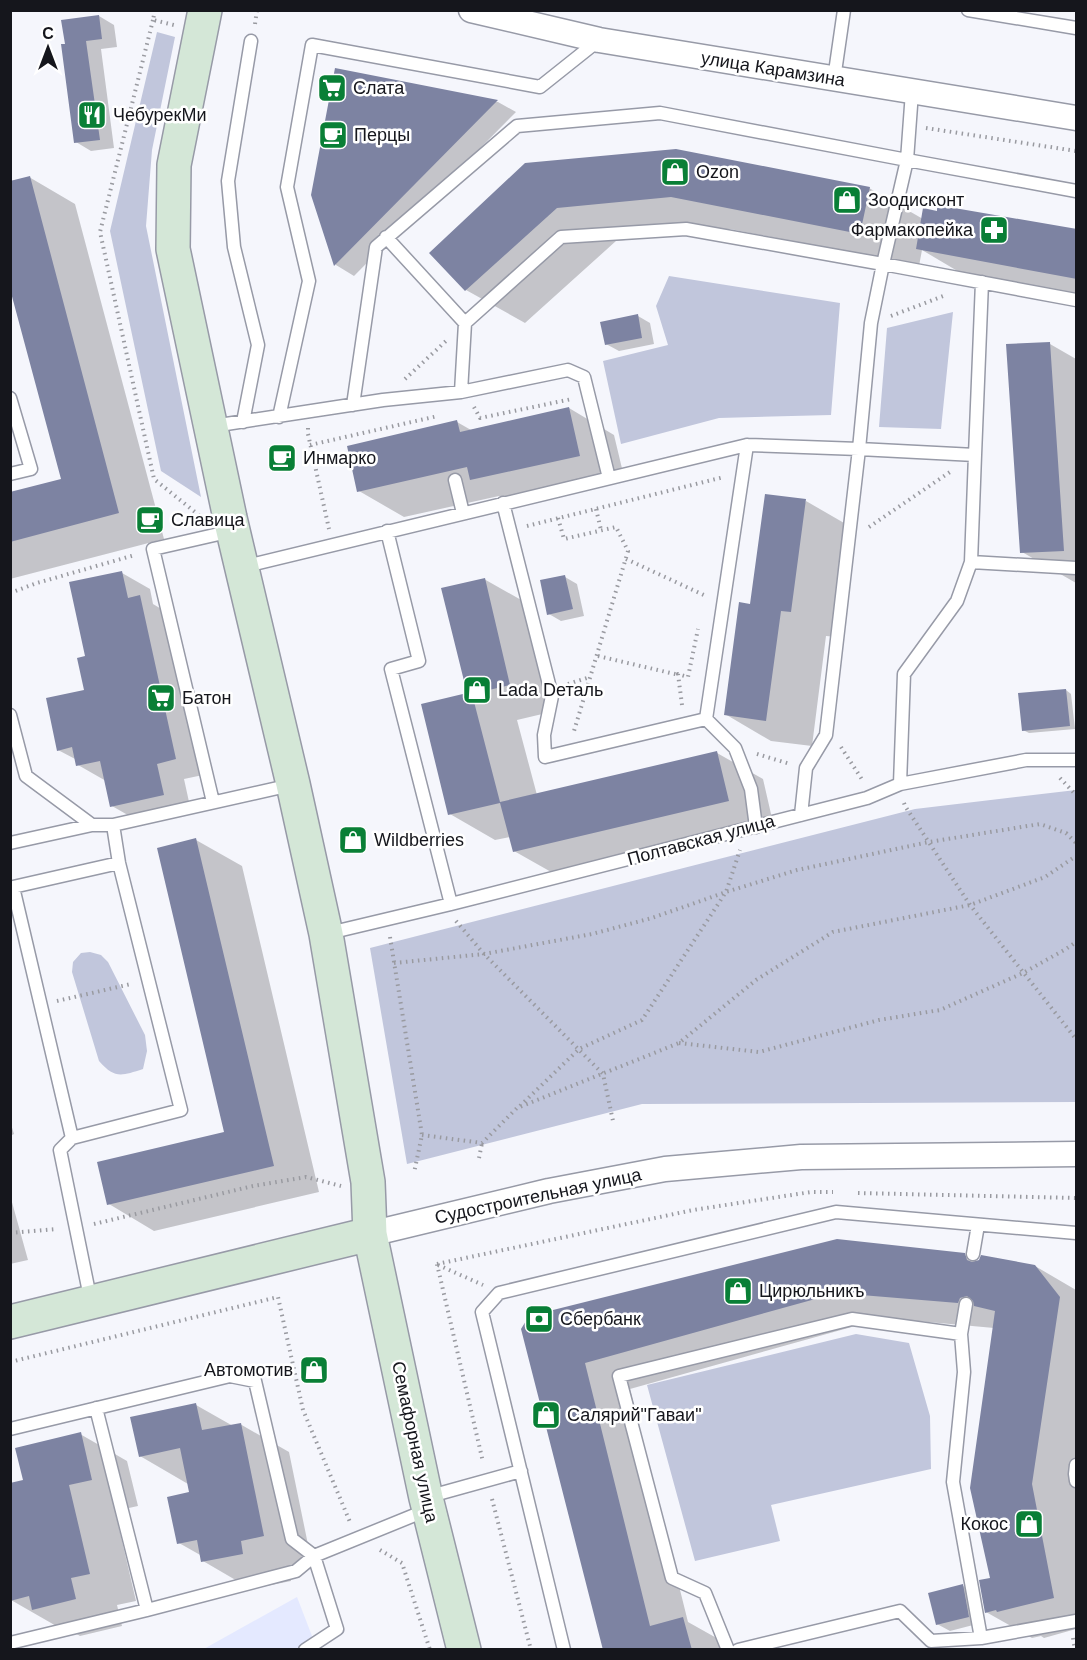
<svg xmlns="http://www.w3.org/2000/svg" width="1087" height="1660" font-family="Helvetica,sans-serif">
  <rect width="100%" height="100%" fill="#f5f6fc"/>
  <!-- built -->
  <path fill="#e4e9ff" d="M297 1597 317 1649 202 1650Z"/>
  <!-- green -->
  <path fill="#c1c6dc" d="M157 32 175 37 152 150 146 226 201 497 161 471 110 231Z
    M669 276 840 303 831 415 719 418 621 444 603 361 668 345 656 306Z
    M953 312 941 429 879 427 887 328Z
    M1076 790V1102L642 1104 407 1164 370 948 915 809Z
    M90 952 101 955 108 962 145 1035 147 1051 143 1069C121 1076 115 1079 99 1061L72 972 73 962 81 953Z
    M856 1334 909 1343 930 1416 931 1469 771 1505 780 1541 695 1561 647 1385Z"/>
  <!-- shadow -->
  <path fill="#0003" d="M99 16 114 25 117 47 101 49 114 148 91 151 76 142 66 45Z
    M337 70 498 102 516 112 354 276 336 265 312 194Z
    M526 164 869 188 923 219 938 213 1076 230V299L971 279 922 250 919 266 730 229 616 241 525 323 466 290Z
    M29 177 75 204 164 539 10 579V494L63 480Z
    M638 316 650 323 654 344 619 351 606 344Z
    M1050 344 1076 359V583L1022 552Z
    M569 408 614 435 625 481 517 506 499 496 404 517 359 491 457 422 471 430Z
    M806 501 851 527 837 637 826 636 812 746 771 741 725 714 752 605Z
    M122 573 150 589 153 604 168 613 203 775 184 779 191 811 140 822 112 806 106 781 78 765 77 760 58 750 85 691 87 657Z
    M565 577 577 584 584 616 561 621 549 614Z
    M484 579 530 605 555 711 517 720 537 795 717 753 763 779 774 827 560 877 514 851 510 837 495 840 450 814 469 694Z
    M1066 690 1071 694 1075 729 1029 733 1023 730Z
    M196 840 242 866 319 1192 154 1231 109 1204 226 1133Z
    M10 1121 14 1134 10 1136Z
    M10 1195 28 1260 10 1264Z
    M964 1255 977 1262 1035 1266 1076 1290V1629L1044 1638 1041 1636 1032 1638 986 1612 991 1579 994 1328 884 1318 630 1389 688 1622 729 1645 730 1650H604L523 1330Z
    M196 1405 233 1426 240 1424 289 1452 312 1564 289 1568 291 1581 251 1589 203 1561 202 1556 179 1543 190 1494 188 1484 140 1456Z
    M80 1434 127 1461 138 1506 115 1511 136 1601 117 1605 122 1626 80 1636 63 1626 58 1627 11 1600 25 1482Z
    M963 1586 975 1593 981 1623 950 1631 937 1624Z"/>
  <!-- building -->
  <path fill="#7d83a2" d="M99 15 102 39 86 41 100 140 74 143 61 44H65L61 20Z
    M335 68 498 100 334 266 311 195Z
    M676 149 870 187 860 234 671 197 557 208 465 291 429 253 525 163Z
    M30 176 119 513 10 542V492L61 479 10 289V181Z
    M937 205 1077 229V279L916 249 923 208 937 211Z
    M638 314 642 338 605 345 600 322Z
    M1050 342 1064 551 1020 553 1006 344Z
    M569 407 580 456 470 480 467 467 357 492 347 446 457 420 460 432Z
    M765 494 806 499 791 612 781 611 766 721 724 715 739 602 750 604Z
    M122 571 128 598 140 595 176 759 157 764 164 795 110 807 100 761 76 766 72 747 57 751 46 698 84 690 77 658 85 656 69 582Z
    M565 575 573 609 547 615 540 580Z
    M485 578 510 685 472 694 500 802 717 751 729 801 513 852 500 803 448 815 421 704 467 693 441 588Z
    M1066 689 1070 726 1022 731 1018 693Z
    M196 838 274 1166 107 1205 97 1162 224 1132 157 848Z
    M837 1239 965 1253 967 1260 972 1262 979 1260 981 1255 1035 1265 1060 1297 1032 1484 1054 1598 997 1612 996 1610 985 1613 979 1580 990 1578 970 1488 995 1311 974 1306 973 1301 967 1296 960 1298 958 1303 837 1293 585 1363 650 1626 683 1617 692 1650H603L521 1329 529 1316Z
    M196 1403 202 1430 241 1423 264 1536 241 1541 243 1554 201 1562 197 1540 177 1544 167 1497 189 1492 180 1448 139 1457 130 1417Z
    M81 1432 92 1480 69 1485 90 1574 71 1578 76 1599 32 1610 29 1596 10 1601V1483L23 1480 15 1448Z
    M963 1584 969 1617 936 1625 928 1593Z"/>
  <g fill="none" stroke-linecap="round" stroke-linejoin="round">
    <!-- lane casing -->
    <g stroke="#979aa7" stroke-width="15">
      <path id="lane" d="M968 10 1076 28
        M834 79 844 10
        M912 92 907 160 883 264 1076 300
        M386 237 465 323
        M461 392 465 323 561 237 686 229 883 264 871 323 859 449 975 455 971 562 1076 568
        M10 398 31 469 10 474
        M353 405 376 247 517 126 660 113 907 160 1076 191
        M279 417 309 281 287 187 312 45 540 87 599 40
        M243 422 258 345 234 247 228 181 251 41
        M213 426 383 400 461 392 568 370 584 377 609 478
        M975 455 982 282
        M455 480 463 513
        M503 503 552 696 544 735 545 757 706 719
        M387 531 419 661 391 669 451 904
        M242 567 747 445 859 449 826 735 806 768 801 815
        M10 715 26 776 92 825
        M706 719 747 445
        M706 719 735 748 751 789 756 827
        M900 784 904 674 957 601 971 562
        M213 802 153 549 232 531
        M10 843 92 825H113L291 785
        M329 933 451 904 867 798 900 784 1026 760H1076
        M72 1138 13 887 119 863
        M973 1254 978 1225
        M91 1302 60 1150 72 1138 181 1110 119 863 113 825
        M961 1334 966 1304
        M96 1408 147 1610
        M10 1429 230 1376 255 1381 292 1539 314 1556 337 1629 305 1650
        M1076 1465 1075 1474 1076 1481
        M427 1497 521 1471
        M10 1643 147 1610 296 1571 314 1556 427 1510
        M564 1650 482 1312 499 1293 836 1212 1076 1233
        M728 1650 705 1593 672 1578 619 1376 852 1319 961 1334 964 1372 953 1482 981 1638
        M738 1650 900 1611 931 1641 981 1638 1076 1621"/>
    </g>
    <!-- street casing -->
    <g stroke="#979aa7" stroke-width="27">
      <path id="street" d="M471 10 599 40 1076 118
        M370 1234 549 1191 665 1169 801 1157 1076 1154"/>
    </g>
    <!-- secondary casing -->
    <g stroke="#979aa7" stroke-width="36">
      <path id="secondary" d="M205 10 174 165 173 249 230 518 293 784 326 934 368 1182 370 1234 426 1498 464 1650
        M10 1322 370 1234"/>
    </g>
    <!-- path -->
    <path stroke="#999aa0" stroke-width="4" stroke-dasharray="1.5 4.5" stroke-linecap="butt" d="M155 10 153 20 174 25
      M153 20 100 232 154 479 200 516
      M255 24 257 10
      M926 128 1076 151
      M891 316 946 295
      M405 379 446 341
      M474 407 480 418 572 399
      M308 428V434L329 529
      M310 445 438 416
      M596 509 601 530
      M558 518 564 539 616 527 628 551 574 731
      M527 526 724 477
      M869 527 950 472
      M626 559 706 596
      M10 593 37 583 135 555
      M598 656 679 675
      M568 684 590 677
      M682 705 678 674 688 677 698 629
      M841 747 863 781
      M757 754 790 764
      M1060 778 1076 795
      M904 803 905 806 970 905 1076 1039
      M456 921 484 954 603 1074 613 1121
      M390 937 422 1135 414 1173
      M394 963 484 954 592 934 652 918 726 892 797 870 929 842 1040 824 1066 833 1076 843
      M57 1001 131 984
      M679 1043 759 1052 879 1020 940 1010 1023 973 1066 949 1076 942
      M520 1106 579 1049 642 1020 726 892 740 850
      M422 1135 482 1143 517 1108 679 1043 756 980 833 932 970 905 1045 877 1076 856
      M479 1158 482 1143
      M858 1193 1076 1198
      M94 1224 253 1186 306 1177 341 1186
      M10 1233 57 1229
      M437 1264 693 1210 811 1192H833
      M437 1264 483 1462
      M438 1265 483 1285
      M10 1362 278 1297 303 1410 350 1522
      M492 1499 531 1650
      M380 1550 402 1563 430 1650
      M1073 1638 1075 1650"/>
    <!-- lane -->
    <use href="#lane" stroke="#fff" stroke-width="12"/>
    <!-- street -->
    <use href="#street" stroke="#fff" stroke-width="24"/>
    <!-- secondary -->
    <use href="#secondary" stroke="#d4e7d7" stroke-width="33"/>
  </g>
  <!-- icons -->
  <defs>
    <g id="supermarket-square" transform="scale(1.5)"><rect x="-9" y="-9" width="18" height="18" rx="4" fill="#097f36" stroke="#fff"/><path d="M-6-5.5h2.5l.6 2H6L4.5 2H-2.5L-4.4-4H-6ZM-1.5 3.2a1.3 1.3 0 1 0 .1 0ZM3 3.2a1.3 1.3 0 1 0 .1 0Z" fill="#fff"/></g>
    <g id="restaurant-square" transform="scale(1.5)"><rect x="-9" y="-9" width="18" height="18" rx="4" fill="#097f36" stroke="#fff"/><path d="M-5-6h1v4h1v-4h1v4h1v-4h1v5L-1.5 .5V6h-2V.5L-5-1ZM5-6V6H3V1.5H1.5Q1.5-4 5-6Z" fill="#fff"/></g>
    <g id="cafe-square" transform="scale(1.5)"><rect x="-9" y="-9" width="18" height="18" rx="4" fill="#097f36" stroke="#fff"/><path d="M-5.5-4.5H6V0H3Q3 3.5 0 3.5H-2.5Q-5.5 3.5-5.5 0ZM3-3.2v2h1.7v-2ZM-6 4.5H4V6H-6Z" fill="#fff"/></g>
    <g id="shop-square" transform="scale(1.5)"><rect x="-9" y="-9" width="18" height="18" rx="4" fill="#097f36" stroke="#fff"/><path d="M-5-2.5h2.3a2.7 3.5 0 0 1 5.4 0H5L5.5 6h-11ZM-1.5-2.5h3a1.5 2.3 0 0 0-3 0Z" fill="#fff"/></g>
    <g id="pharmacy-square" transform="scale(1.5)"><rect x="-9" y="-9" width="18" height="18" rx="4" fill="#097f36" stroke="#fff"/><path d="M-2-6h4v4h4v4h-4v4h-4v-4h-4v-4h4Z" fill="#fff"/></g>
    <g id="bank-square" transform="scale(1.5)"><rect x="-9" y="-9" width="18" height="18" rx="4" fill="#097f36" stroke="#fff"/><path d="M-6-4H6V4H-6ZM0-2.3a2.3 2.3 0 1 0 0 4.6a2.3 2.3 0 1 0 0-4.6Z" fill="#fff"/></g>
  </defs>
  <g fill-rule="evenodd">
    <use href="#supermarket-square" x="332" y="88"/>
    <use href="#restaurant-square" x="92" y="115"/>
    <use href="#cafe-square" x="333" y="135"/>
    <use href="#shop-square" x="675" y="172"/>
    <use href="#shop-square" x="847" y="200"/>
    <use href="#pharmacy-square" x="994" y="230"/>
    <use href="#cafe-square" x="282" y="458"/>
    <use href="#cafe-square" x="150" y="520"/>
    <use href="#shop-square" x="477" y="690"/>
    <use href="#supermarket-square" x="161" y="698"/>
    <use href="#shop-square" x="353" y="840"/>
    <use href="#shop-square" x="738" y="1291"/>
    <use href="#bank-square" x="539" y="1319"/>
    <use href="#shop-square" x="314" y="1370"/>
    <use href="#shop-square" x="546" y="1415"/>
    <use href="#shop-square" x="1029" y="1524"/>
  </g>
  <g text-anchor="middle" stroke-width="5" stroke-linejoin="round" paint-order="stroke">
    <!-- street labels -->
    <g font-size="18" fill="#15161c" stroke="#fff">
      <text transform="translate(773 69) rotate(9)" y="6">улица Карамзина</text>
      <text transform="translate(701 840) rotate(-15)" y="6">Полтавская улица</text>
      <text transform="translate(538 1196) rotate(-12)" y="6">Судостроительная улица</text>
      <text transform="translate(415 1442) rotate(78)" y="6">Семафорная улица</text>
    </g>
    <!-- poi labels -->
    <g font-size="18" fill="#15161c" stroke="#fff" text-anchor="start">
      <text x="353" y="94">Слата</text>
      <text x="113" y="121">ЧебурекМи</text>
      <text x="354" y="141">Перцы</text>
      <text x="696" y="178">Ozon</text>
      <text x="868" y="206">Зоодисконт</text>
      <text x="973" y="236" text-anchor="end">Фармакопейка</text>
      <text x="303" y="464">Инмарко</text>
      <text x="171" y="526">Славица</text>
      <text x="498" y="696">Lada Dеталь</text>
      <text x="182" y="704">Батон</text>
      <text x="374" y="846">Wildberries</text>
      <text x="759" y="1297">Цирюльникъ</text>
      <text x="560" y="1325">Сбербанк</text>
      <text x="293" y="1376" text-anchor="end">Автомотив</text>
      <text x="567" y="1421">Салярий"Гаваи"</text>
      <text x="1008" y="1530" text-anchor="end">Кокос</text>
    </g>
  </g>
  <!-- border -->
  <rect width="1087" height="1660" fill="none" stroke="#15161c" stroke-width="24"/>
  <!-- north arrow -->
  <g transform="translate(48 48)" stroke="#ffffff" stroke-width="4.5" paint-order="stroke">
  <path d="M0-4.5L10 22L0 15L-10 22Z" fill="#15161c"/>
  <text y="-9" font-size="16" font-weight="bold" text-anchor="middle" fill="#15161c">С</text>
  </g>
</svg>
